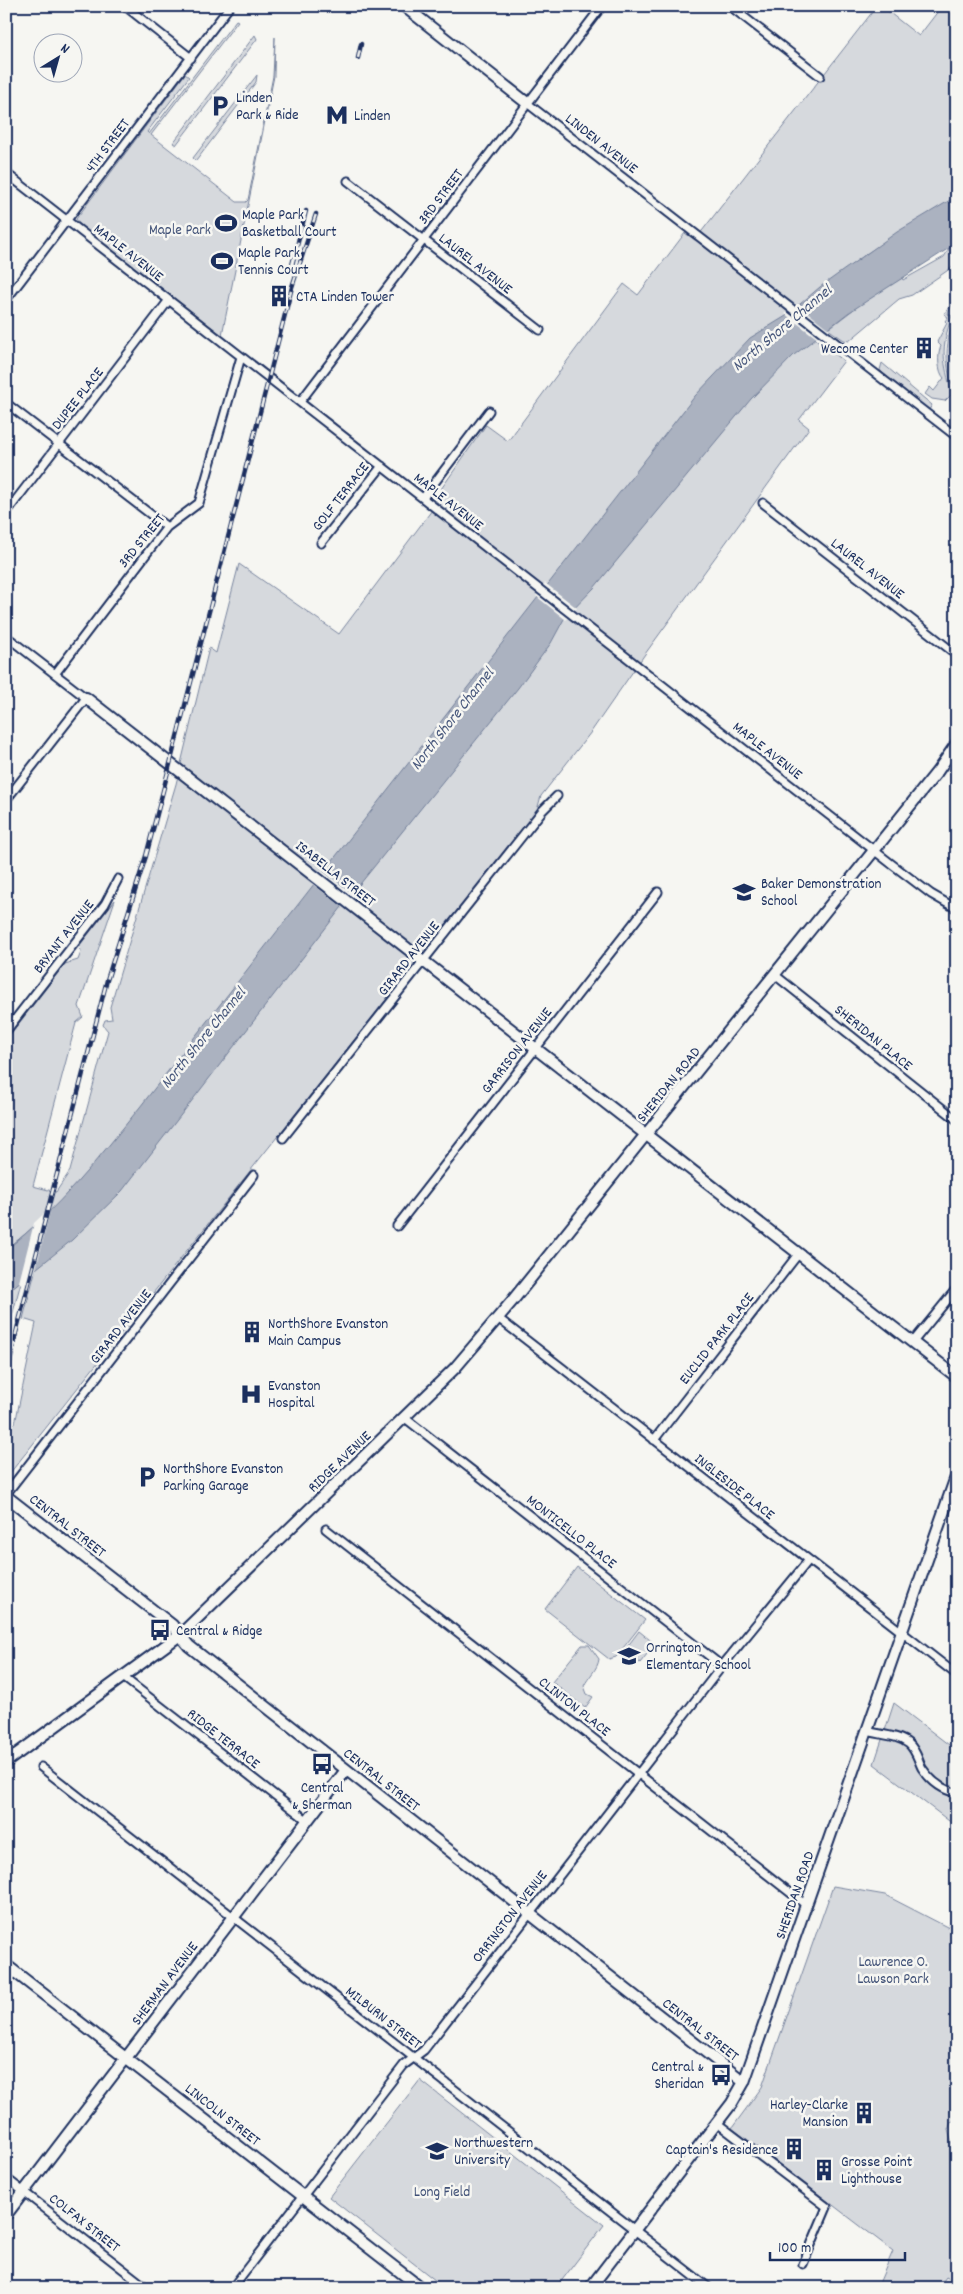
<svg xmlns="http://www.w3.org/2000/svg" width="963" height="2294" font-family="Dekko,sans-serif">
  <rect width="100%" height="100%" fill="#f6f6f2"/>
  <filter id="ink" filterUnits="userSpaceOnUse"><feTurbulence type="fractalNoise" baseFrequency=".02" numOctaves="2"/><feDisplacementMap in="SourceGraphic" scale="10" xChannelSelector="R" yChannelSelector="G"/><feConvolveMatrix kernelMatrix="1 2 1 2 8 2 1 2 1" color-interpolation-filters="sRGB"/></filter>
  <g filter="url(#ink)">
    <!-- green -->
    <path fill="#d6d9dd" stroke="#78849e" d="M877 6H881L919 36 942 6H957V196L866 254 786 316 844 361 799 420 809 428 645 654 591 732 541 796 537 810 6 1478V1422L15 1424 36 1323 23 1319 50 1213 6 1250V1040L65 964 78 960 81 952 80 945 115 900 79 1006 83 1017 76 1023 33 1186 56 1192 70 1171 108 1031 103 1025 105 1020 112 1019 110 1007 176 784 209 648 216 653 239 564 339 634 438 502 434 499 486 425 508 441 624 284 638 295 685 233 695 240Z
      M236 20 238 21 151 135 237 202H246L248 200 273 76 275 37 274 76 222 335 79 224 76 219 185 74 189 77 147 132 149 134Z
      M255 35 257 39 176 145 173 143Z
      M257 75 256 82 196 161 193 158Z
      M957 245V264L912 295 899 299 849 341 844 340 828 329 867 299 902 278 903 280 944 257 949 249Z
      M953 302 948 314 952 316C940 350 943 361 952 394L945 401 932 399 925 394 930 387 934 391 944 378C938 372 937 355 941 346L937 342 947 323 945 321 948 317 944 314Z
      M957 314V392L955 393C944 367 944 340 957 314Z
      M882 363 932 405 929 410 884 374 880 370Z
      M19 1282H21L12 1316 6 1318V1293Z
      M577 1567 645 1620 616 1657 609 1659 545 1609Z
      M639 1631 655 1644 640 1663 624 1651Z
      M582 1645H589L599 1659C598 1669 588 1677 584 1686L587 1694 593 1697 585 1708 552 1682Z
      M894 1703 957 1751V1827L874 1764Z
      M833 1886 885 1895 947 1927 957 1915V2119L951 2122 948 2130 957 2161V2280L955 2282 946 2277 938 2288H877L893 2251 732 2128 762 2087Z
      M420 2080 604 2225 556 2288H445L329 2197Z"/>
    <!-- water -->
    <path fill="#abb2c0" stroke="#717e99" d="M957 196V243L848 313 794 355 751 399 594 588 564 619 551 643 518 688 352 894 122 1191 72 1240 6 1293V1250C58 1209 99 1158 140 1107L695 396 750 338 786 316 820 287 897 232Z"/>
    <!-- pier -->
    <path fill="#f6f6f2" d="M797 304 830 330 818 339 785 314Z
      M545 583 577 608 566 620 536 596Z
      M321 870 354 895 345 909 311 883Z
      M51 1207 35 1273 21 1284 19 1282 34 1223Z"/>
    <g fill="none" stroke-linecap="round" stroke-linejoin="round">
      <!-- street casing -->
      <g stroke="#1b2f5e" stroke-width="11">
        <path id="street" d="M125 6 191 58
          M730 6 820 76
          M527 103 957 437
          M6 173 889 862 931 894 957 909
          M348 181 540 330
          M6 300 230 6
          M300 402 602 6
          M6 403 167 527
          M423 498 489 411
          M763 503 957 655
          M6 513 169 300
          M321 543 382 466
          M6 636 86 698 6 800
          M55 674 167 527 199 503 241 357
          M775 975 957 1120
          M6 1031 105 904 118 879
          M283 1138 542 811 557 796
          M397 1226 658 892
          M498 1318 957 1675
          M913 1342 957 1288
          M405 1418 722 1666
          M654 1440 799 1253
          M6 1494 254 1175
          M326 1529 806 1905
          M123 1677 308 1821
          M867 1731C881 1735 898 1735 909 1744 916 1750 918 1760 922 1768 930 1780 942 1790 957 1793
          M41 1767 709 2288
          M717 2123 827 2207 803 2264
          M6 2178 147 2288
          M232 2288 404 2065 424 2050 722 1666 808 1561"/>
      </g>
      <!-- secondary casing -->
      <g stroke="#1b2f5e" stroke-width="14">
        <path id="secondary" d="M404 6 527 103
          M86 698 957 1377
          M6 1496 172 1625 189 1646 744 2082
          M6 1762 180 1635 455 1368 513 1300 937 772 957 743
          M6 1965 421 2288
          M6 2215 346 1770
          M590 2288 732 2103 744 2082 957 1474"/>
      </g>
      <!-- street -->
      <use href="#street" stroke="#f6f6f2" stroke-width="7"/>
      <!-- secondary -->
      <use href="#secondary" stroke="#f6f6f2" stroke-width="10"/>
      <!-- rail casing -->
      <g stroke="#1b2f5e" stroke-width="4.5">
        <path id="rail" d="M358 58 361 44
          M292 265 306 211
          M6 1382 16 1333 107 980 146 856 170 764 292 287 316 214"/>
      </g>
      <!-- rail -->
      <use href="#rail" stroke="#f6f6f2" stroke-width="2.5" stroke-dasharray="8" stroke-linecap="butt"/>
    </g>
  </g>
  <!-- icons -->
  <defs>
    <g id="parking-bare" transform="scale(1.725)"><path d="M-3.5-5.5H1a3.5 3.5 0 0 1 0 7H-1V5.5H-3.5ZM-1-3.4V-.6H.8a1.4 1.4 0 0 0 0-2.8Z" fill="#1b2f5e" stroke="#f6f6f2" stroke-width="2.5" paint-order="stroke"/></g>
    <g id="metro-bare" transform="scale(1.725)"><path d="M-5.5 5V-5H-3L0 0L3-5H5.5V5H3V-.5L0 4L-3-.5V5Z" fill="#1b2f5e" stroke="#f6f6f2" stroke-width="2.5" paint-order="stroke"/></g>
    <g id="stadium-bare" transform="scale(1.725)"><path d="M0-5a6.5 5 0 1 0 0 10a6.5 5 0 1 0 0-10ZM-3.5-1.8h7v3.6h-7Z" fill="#1b2f5e" stroke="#f6f6f2" stroke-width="2.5" paint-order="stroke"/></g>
    <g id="building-bare" transform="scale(1.725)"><path d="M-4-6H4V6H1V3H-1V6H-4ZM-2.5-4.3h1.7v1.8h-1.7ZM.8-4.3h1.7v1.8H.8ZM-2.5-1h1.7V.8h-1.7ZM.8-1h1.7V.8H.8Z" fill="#1b2f5e" stroke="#f6f6f2" stroke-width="2.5" paint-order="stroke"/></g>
    <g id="school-bare" transform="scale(1.725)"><path d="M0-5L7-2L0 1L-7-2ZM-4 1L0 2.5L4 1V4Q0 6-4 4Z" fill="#1b2f5e" stroke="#f6f6f2" stroke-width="2.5" paint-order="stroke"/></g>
    <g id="hospital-bare" transform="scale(1.725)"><path d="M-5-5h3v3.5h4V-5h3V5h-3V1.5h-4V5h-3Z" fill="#1b2f5e" stroke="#f6f6f2" stroke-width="2.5" paint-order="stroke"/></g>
    <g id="bus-bare" transform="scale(1.725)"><path d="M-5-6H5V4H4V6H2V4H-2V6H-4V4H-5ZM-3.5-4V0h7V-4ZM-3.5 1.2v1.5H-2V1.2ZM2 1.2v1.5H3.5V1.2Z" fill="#1b2f5e" stroke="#f6f6f2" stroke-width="2.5" paint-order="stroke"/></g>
    <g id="university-bare" transform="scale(1.725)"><path d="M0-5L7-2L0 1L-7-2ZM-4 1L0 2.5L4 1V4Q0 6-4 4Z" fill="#1b2f5e" stroke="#f6f6f2" stroke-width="2.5" paint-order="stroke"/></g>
  </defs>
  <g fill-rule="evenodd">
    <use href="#parking-bare" x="220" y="106"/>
    <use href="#metro-bare" x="337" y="115"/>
    <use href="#stadium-bare" x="226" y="223"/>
    <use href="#stadium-bare" x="222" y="261"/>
    <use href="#building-bare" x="279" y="296"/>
    <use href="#building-bare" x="924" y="348"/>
    <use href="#school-bare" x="744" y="892"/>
    <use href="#building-bare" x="252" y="1332"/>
    <use href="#hospital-bare" x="251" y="1394"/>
    <use href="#parking-bare" x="147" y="1477"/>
    <use href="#bus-bare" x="160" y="1630"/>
    <use href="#school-bare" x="629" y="1656"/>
    <use href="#bus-bare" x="322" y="1764"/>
    <use href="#bus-bare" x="721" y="2075"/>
    <use href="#building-bare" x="864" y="2113"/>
    <use href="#building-bare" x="794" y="2149"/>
    <use href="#university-bare" x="437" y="2151"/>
    <use href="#building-bare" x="824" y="2170"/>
  </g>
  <g text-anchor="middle" stroke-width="5" stroke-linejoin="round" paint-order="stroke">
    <!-- poi labels -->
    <g font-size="15" fill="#1b2f5e" stroke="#f6f6f2" text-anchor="start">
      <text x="236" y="102">Linden<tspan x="236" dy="17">Park &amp; Ride</tspan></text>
      <text x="354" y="120">Linden</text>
      <text x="242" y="219">Maple Park<tspan x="242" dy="17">Basketball Court</tspan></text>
      <text x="238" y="257">Maple Park<tspan x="238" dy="17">Tennis Court</tspan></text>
      <text x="296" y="301">CTA Linden Tower</text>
      <text x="908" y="353" text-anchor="end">Wecome Center</text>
      <text x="761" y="888">Baker Demonstration<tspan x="761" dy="17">School</tspan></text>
      <text x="268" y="1328">NorthShore Evanston<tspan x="268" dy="17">Main Campus</tspan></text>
      <text x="268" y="1390">Evanston<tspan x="268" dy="17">Hospital</tspan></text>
      <text x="163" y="1473">NorthShore Evanston<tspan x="163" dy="17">Parking Garage</tspan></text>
      <text x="176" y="1635">Central &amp; Ridge</text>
      <text x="646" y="1652">Orrington<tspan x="646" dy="17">Elementary School</tspan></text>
      <text x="322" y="1792" text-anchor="middle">Central<tspan x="322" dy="17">&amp; Sherman</tspan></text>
      <text x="704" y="2071" text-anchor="end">Central &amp;<tspan x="704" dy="17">Sheridan</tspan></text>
      <text x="848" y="2109" text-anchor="end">Harley-Clarke<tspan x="848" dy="17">Mansion</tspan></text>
      <text x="454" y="2147">Northwestern<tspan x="454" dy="17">University</tspan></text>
      <text x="778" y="2154" text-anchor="end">Captain's Residence</text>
      <text x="841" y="2166">Grosse Point<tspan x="841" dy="17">Lighthouse</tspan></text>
    </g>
    <!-- street labels -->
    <g font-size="15" fill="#1b2f5e" stroke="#f6f6f2">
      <text transform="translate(602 143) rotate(38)" y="5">LINDEN AVENUE</text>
      <text transform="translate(107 145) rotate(-53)" y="5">4TH STREET</text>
      <text transform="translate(440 196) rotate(-53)" y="5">3RD STREET</text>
      <text transform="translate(129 252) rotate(38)" y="5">MAPLE AVENUE</text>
      <text transform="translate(476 263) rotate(38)" y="5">LAUREL AVENUE</text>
      <text transform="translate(77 398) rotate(-52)" y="5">DUPEE PLACE</text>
      <text transform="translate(340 496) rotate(-52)" y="5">GOLF TERRACE</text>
      <text transform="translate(449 501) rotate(38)" y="5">MAPLE AVENUE</text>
      <text transform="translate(141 540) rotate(-51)" y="5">3RD STREET</text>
      <text transform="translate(868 568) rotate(38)" y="5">LAUREL AVENUE</text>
      <text transform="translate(768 750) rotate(38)" y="5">MAPLE AVENUE</text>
      <text transform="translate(336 873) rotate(38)" y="5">ISABELLA STREET</text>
      <text transform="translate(63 936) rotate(-52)" y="5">BRYANT AVENUE</text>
      <text transform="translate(408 958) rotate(-52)" y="5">GIRARD AVENUE</text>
      <text transform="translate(874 1037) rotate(39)" y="5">SHERIDAN PLACE</text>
      <text transform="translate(516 1050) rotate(-52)" y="5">GARRISON AVENUE</text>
      <text transform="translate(668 1084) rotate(-51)" y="5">SHERIDAN ROAD</text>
      <text transform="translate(120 1326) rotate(-52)" y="5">GIRARD AVENUE</text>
      <text transform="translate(716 1338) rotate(-52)" y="5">EUCLID PARK PLACE</text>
      <text transform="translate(339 1461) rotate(-44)" y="5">RIDGE AVENUE</text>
      <text transform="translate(735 1486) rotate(38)" y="5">INGLESIDE PLACE</text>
      <text transform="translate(68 1525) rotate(38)" y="5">CENTRAL STREET</text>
      <text transform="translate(572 1531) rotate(38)" y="5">MONTICELLO PLACE</text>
      <text transform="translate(575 1706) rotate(38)" y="5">CLINTON PLACE</text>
      <text transform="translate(224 1738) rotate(38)" y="5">RIDGE TERRACE</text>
      <text transform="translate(382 1779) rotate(38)" y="5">CENTRAL STREET</text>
      <text transform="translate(794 1895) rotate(-71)" y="5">SHERIDAN ROAD</text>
      <text transform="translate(509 1916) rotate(-52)" y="5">ORRINGTON AVENUE</text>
      <text transform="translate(164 1983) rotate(-53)" y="5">SHERMAN AVENUE</text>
      <text transform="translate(384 2017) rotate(38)" y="5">MILBURN STREET</text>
      <text transform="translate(701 2029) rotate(38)" y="5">CENTRAL STREET</text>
      <text transform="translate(223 2114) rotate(38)" y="5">LINCOLN STREET</text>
      <text transform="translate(85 2222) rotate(38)" y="5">COLFAX STREET</text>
    </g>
    <!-- park labels -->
    <g font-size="15" fill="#405177" stroke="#f6f6f2">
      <text x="180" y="234">Maple Park</text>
      <text x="893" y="1966">Lawrence O.<tspan x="893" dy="17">Lawson Park</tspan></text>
      <text x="442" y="2196">Long Field</text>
    </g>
    <!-- water labels -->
    <g font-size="16" font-style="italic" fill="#46567b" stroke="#f6f6f2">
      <text transform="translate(781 327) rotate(-40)" y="6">North Shore Channel</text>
      <text transform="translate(451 718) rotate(-52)" y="6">North Shore Channel</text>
      <text transform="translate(202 1037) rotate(-51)" y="6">North Shore Channel</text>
    </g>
  </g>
  <!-- margin -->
  <rect width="963" height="2294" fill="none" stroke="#f6f6f2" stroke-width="25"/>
  <rect x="12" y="12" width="938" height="2269" fill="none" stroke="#1b2f5e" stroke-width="2" filter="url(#ink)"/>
  <!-- north arrow -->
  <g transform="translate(58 58) rotate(37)"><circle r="24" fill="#f6f6f2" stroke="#9ea6b7"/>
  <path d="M0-4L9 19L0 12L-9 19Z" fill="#1b2f5e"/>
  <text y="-8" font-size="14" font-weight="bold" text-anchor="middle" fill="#1b2f5e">N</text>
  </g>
  <!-- scale -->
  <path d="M770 2252v8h135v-8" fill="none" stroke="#1b2f5e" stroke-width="2.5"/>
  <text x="778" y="2252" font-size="15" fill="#1b2f5e" stroke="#f6f6f2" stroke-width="4" paint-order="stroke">100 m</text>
</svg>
